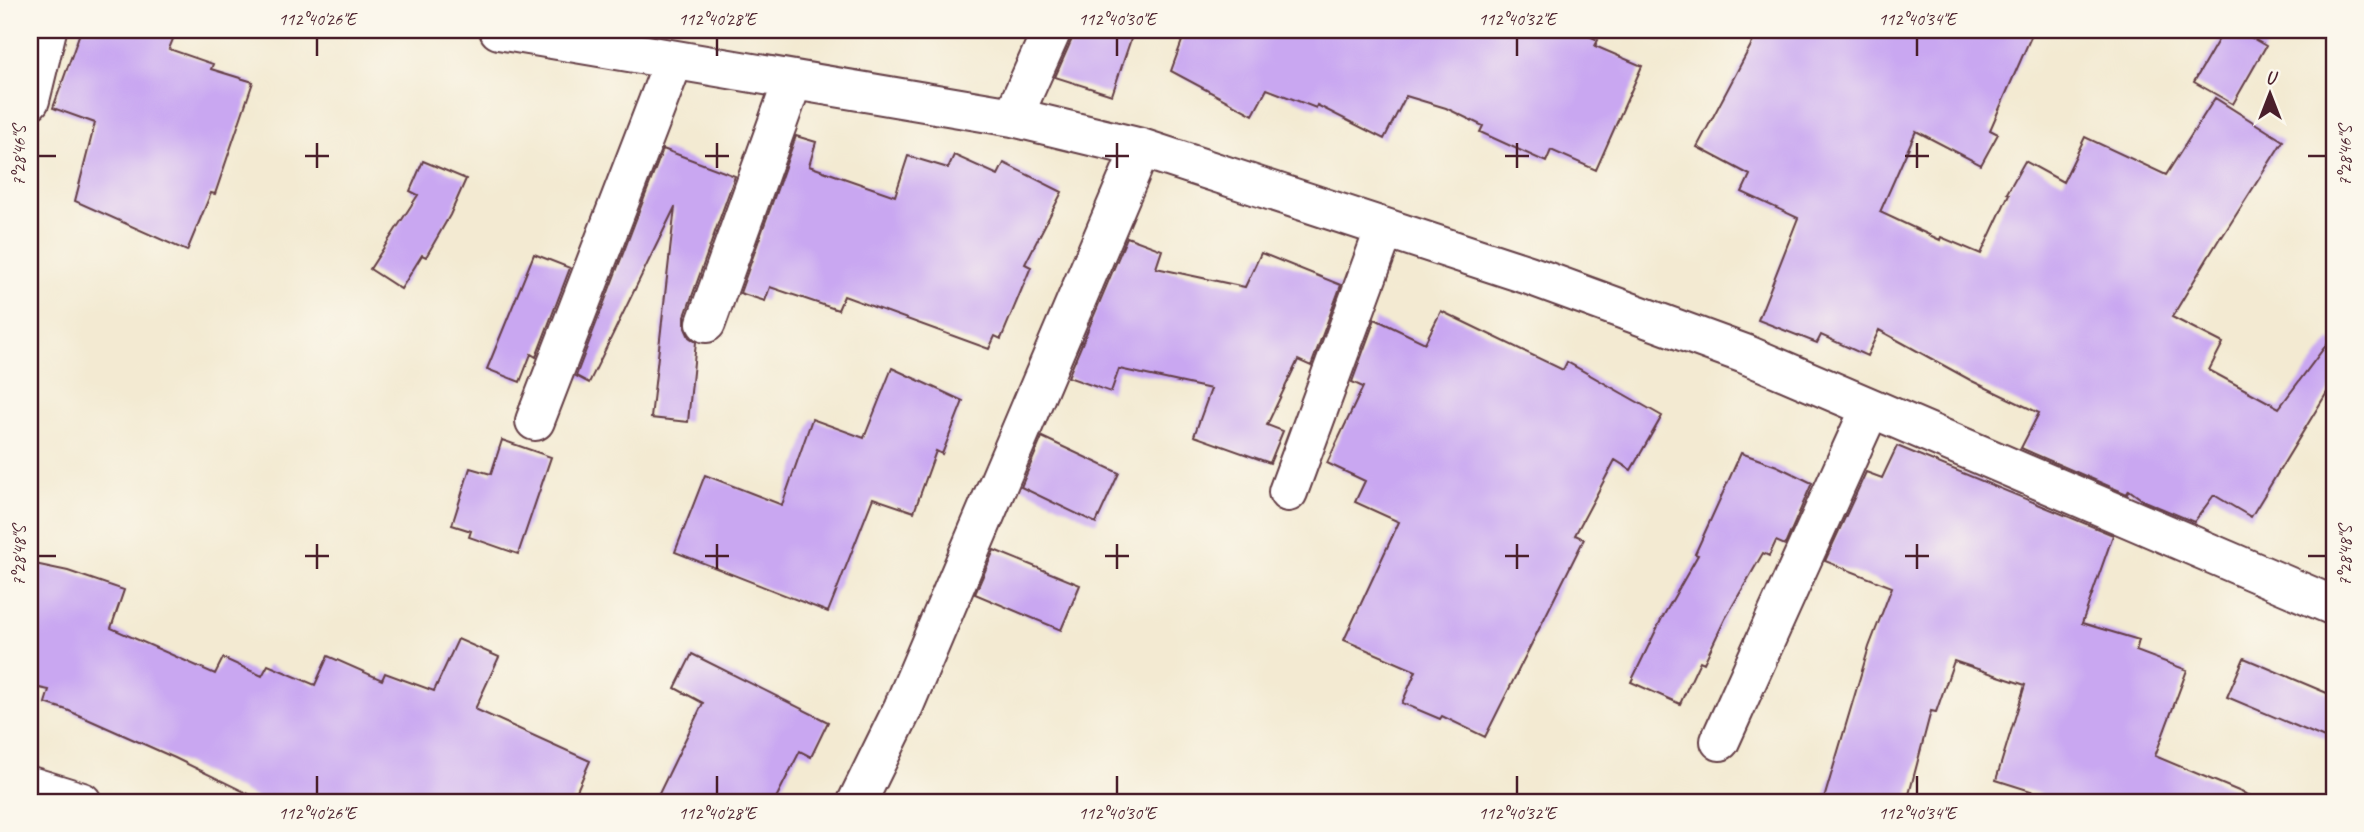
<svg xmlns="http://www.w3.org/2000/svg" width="2364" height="832" font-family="Caveat,sans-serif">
  <rect width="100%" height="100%" fill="#fbf7ec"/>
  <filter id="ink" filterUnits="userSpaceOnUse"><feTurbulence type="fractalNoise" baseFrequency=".0143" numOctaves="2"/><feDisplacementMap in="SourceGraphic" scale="14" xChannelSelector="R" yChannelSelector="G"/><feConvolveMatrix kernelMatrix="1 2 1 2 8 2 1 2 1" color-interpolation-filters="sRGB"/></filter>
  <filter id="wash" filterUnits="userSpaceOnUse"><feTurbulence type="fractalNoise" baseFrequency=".00686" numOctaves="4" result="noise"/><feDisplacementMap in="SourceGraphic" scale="28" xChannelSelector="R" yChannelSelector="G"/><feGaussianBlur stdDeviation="1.57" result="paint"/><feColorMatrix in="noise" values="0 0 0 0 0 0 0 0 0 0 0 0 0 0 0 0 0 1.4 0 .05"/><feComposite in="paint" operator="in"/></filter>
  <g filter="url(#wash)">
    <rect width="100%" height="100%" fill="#f3ead2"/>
    <g id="blocks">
      <!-- building -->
      <path fill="#c9a7f1" d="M81 30H149L173 39 169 49 213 64 211 69 253 82 215 194 211 193 187 251 75 201 95 123 53 108Z
        M1074 30H1134L1112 95 1055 77 1072 39Z
        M1186 30H1576L1598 40 1595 46 1642 66 1596 170 1551 150 1546 162 1480 132 1483 126 1446 108 1406 96 1384 139 1317 105 1316 108 1267 89 1253 115 1171 71Z
        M1759 30H2034L1990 130 1998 134 1981 165 1916 131 1880 212 1940 240 1941 237 1981 254 2009 194 2007 193 2025 161 2063 182 2085 137 2166 175 2215 98 2283 141 2222 237 2221 236 2172 317 2223 343 2209 370 2279 408 2330 340 2334 343V381L2251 517 2214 495 2194 522 2144 501 2129 490 2127 494 2021 448 2039 413 1972 381 1879 330 1867 356 1821 335 1817 343 1758 320 1798 218 1742 192 1750 175 1697 147Z
        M2224 30H2238L2266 46 2233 104 2194 82Z
        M796 136 816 142 809 166 895 196 908 156 948 168 954 155 998 175 1004 163 1062 192 1025 264 1031 267 1001 339 995 336 989 349 844 296 838 310 770 287 765 301 740 293Z
        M663 149 735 176 685 316V328L689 337 696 342 688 422 651 418 675 207 589 383 576 376Z
        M423 161 466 179 450 215 426 257 422 255 401 289 370 269 418 195 410 191Z
        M1127 237 1162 250 1156 268 1245 287 1261 253 1341 285 1311 366 1298 360 1267 425 1283 431 1270 463 1194 436 1211 389 1119 369 1111 392 1068 377Z
        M534 254 570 268 536 357 531 354 520 382 487 369Z
        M1441 311 1563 370 1567 362 1662 416 1631 470 1615 460 1575 535 1584 539 1485 737 1442 716 1440 719 1402 703 1416 671 1344 640 1399 522 1355 502 1365 481 1327 463 1363 387 1352 382 1375 319 1425 343Z
        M892 368 963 401 942 454 936 451 914 512 873 498 828 612 675 552 705 475 782 505 812 419 864 438Z
        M1042 437 1119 473 1096 523 1021 487Z
        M502 440 551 457 518 554 469 537 471 531 452 525 470 468 491 474Z
        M1897 446 2113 535 2082 623 2139 640 2136 651 2187 670 2155 756 2265 802H2066L1996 780 2025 685 1954 661 1936 712 1931 711 1907 802H1823L1869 647 1892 587 1825 561 1866 472 1882 478Z
        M1741 453 1777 466 1812 483 1785 545 1776 541 1769 556 1763 553 1725 619 1704 663 1700 661 1680 704 1631 682 1661 620 1698 555 1695 554Z
        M994 550 1080 585 1061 630 975 594Z
        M30 563 68 571 124 590 111 628 215 674 223 658 262 676 268 665 315 685 328 656 382 680 385 673 434 691 458 639 499 657 475 709 590 761 572 802H265L175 758 67 710 45 703 49 690 30 686Z
        M692 654 828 722 811 757 800 751 774 802H655L703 703 675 688Z
        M2244 658 2334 696V742L2227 697Z"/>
    </g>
  </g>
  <g filter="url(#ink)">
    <use href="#blocks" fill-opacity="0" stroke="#633d44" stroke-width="2"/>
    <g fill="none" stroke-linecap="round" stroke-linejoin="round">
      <!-- street casing -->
      <g stroke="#633d44" stroke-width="42">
        <path id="street" d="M499 30 1013 117 1141 148 1529 275 1745 354 2334 606
          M30 100 47 30
          M1013 117 1052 30
          M706 323 793 80
          M535 421 674 60
          M1288 492 1385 228
          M1720 741 1870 409
          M30 786 82 802
          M857 802 903 708 1141 148"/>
      </g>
      <!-- street -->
      <use href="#street" stroke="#fff" stroke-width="38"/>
    </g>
  </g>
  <!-- ticks -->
  <path fill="none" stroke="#4a1f2b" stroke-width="2.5" d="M317 38V56M717 38V56M1117 38V56M1517 38V56M1917 38V56M317 143V168M717 143V168M1117 143V168M1517 143V168M1917 143V168M38 156H56M305 156H329M705 156H729M1105 156H1129M1505 156H1529M1905 156H1929M2308 156H2326M317 544V569M717 544V569M1117 544V569M1517 544V569M1917 544V569M38 556H56M305 556H329M705 556H729M1105 556H1129M1505 556H1529M1905 556H1929M2308 556H2326M317 776V794M717 776V794M1117 776V794M1517 776V794M1917 776V794"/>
  <!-- margin -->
  <rect width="2364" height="832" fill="none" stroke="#fbf7ec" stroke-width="77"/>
  <!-- north arrow -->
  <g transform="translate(2270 94)" stroke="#fbf7ec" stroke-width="5" paint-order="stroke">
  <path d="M0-5L12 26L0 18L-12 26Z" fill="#4a1f2b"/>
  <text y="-10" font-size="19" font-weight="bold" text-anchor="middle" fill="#4a1f2b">U</text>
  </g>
  <rect x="38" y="38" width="2288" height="756" fill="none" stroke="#4a1f2b" stroke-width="2.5"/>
  <g font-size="18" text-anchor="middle" fill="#4a1f2b">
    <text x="317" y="25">112°40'26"E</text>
    <text x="717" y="25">112°40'28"E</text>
    <text x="1117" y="25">112°40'30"E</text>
    <text x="1517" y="25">112°40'32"E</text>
    <text x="1917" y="25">112°40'34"E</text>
    <text transform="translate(19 156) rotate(-90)" y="6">7°28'46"S</text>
    <text transform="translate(2345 156) rotate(-90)" y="6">7°28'46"S</text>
    <text transform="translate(19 556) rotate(-90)" y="6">7°28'48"S</text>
    <text transform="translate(2345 556) rotate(-90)" y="6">7°28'48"S</text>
    <text x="317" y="819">112°40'26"E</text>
    <text x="717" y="819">112°40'28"E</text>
    <text x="1117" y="819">112°40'30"E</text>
    <text x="1517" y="819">112°40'32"E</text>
    <text x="1917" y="819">112°40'34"E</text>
  </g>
</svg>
